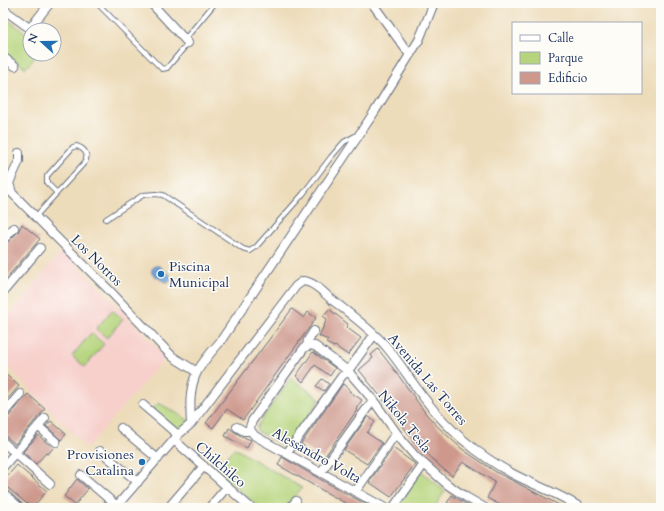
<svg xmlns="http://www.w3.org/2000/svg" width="664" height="511" font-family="Cardo,serif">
  <rect width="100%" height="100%" fill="#fdfcf7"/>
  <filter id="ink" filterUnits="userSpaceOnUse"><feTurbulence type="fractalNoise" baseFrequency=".025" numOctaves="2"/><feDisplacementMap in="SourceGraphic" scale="8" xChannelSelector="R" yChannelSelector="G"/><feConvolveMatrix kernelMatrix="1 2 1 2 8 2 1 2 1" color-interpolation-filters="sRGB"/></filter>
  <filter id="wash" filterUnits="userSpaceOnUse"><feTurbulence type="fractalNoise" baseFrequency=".012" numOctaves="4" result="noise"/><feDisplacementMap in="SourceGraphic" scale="16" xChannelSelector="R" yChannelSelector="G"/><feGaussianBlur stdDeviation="0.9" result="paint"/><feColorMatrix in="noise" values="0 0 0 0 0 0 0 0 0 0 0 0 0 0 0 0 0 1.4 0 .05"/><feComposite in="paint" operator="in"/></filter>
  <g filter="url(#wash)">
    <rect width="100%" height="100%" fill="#eddcba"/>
    <!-- built -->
    <path fill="#f7d0cc" d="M63 250 163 353V360L87 448 3 361V322Z"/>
    <!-- green -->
    <path fill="#b5d47c" stroke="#68826d" d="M3 16 30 36V54H38L26 68 3 52Z
      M112 310 123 319 107 338 96 329Z
      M91 333 104 344 85 367 72 356Z
      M291 378 320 399 286 447 257 431V426Z
      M159 403 190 421 179 431 152 409Z
      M234 448 302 488 284 508H260L215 470Z
      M421 471 445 491 434 508H399L397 507Z"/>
    <!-- water -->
    <path fill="#6ca3da" stroke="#44699c" d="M155 266H159L170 275 171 277 170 281 165 282 152 274V269Z"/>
    <g id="blocks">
      <!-- building -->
      <path fill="#ce988c" d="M22 224 40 239 3 282V246L18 232Z
        M292 309 304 318 308 312 316 318 243 420 227 409 213 428 206 423Z
        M329 309 348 324 346 327 361 338 348 355 335 346 334 347 326 343 328 340 319 336 327 319 323 316Z
        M378 349 396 372 427 415 438 427 462 449 496 472 565 508H506L487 498 495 482 463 462 452 476 441 467 414 441 385 402 359 370 373 358 371 355Z
        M313 352 335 368 330 376 315 365 303 382 296 376Z
        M3 372 19 386 3 404Z
        M322 379 329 384 324 391 316 386Z
        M343 384 350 390 349 391 362 400 356 409 357 410 323 459 301 444Z
        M28 394 45 409 15 444 3 434V423Z
        M368 416 375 422 367 433 382 443 367 464 344 450Z
        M51 421 66 434 61 440 46 426Z
        M229 428 241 436 251 440 247 448 225 436Z
        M38 435 53 448 48 454 46 453 36 464 23 452Z
        M393 448 415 464 391 497 369 482Z
        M282 457 318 478 373 508H354L320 489 278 465Z
        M17 465 47 491 32 508 3 484V481Z
        M77 479 88 489 75 505 64 496Z
        M452 495 459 500 473 508H456L447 503Z"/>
    </g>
  </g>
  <g filter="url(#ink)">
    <use href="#blocks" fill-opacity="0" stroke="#646c7e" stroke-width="1"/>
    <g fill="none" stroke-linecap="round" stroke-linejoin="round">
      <!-- lane casing -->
      <g stroke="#646c7e" stroke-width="6">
        <path id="lane" d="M97 3 162 69 167 68 188 43
          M185 39 215 3
          M36 216 85 162C89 154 84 148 76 146L73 147 47 176V183L57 193
          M106 219 143 195 155 194 163 195 243 249 250 251 256 247 303 194 331 157 344 142 357 135"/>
      </g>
      <!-- street casing -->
      <g stroke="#646c7e" stroke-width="10">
        <path id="street" d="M151 3 188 43
          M372 3 410 55
          M3 9 32 30
          M30 28 50 3
          M3 57 15 66
          M19 153V161L9 183 12 193 109 290 165 349 173 357 197 372
          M3 240 14 228
          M3 292 40 248
          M307 346 308 340 314 331
          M143 405 178 435
          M3 414 20 394
          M191 424C190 407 189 388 197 372 203 361 212 351 220 342L375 111 419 40 434 3
          M38 426 56 442
          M237 427 244 431H251L255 436 385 508
          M121 428 158 459
          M251 431 250 427 252 421 304 348 308 345 315 346 348 371 373 400 403 442 416 457 448 485 466 497 485 508
          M174 440 251 508
          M3 442 50 484
          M100 451 138 482
          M287 453 342 376 348 371 374 335
          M3 467 45 418
          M321 472 373 400
          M81 475 117 506
          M356 491 396 433
          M3 493 20 508
          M169 507 204 466
          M115 508 179 434 191 424 296 286 303 281C314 282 323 292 331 299 349 313 368 327 384 344 399 361 410 380 424 398 448 430 478 455 513 474 536 486 560 494 581 508
          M209 508 227 487
          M290 508 296 501
          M393 508 424 464"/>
      </g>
      <!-- lane -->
      <use href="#lane" stroke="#fff" stroke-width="4"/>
      <!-- street -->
      <use href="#street" stroke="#fff" stroke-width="8"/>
    </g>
  </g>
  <!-- markers -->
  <g fill="#1f6fb2" stroke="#fdfcf7" stroke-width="1.5">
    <circle cx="161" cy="274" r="4"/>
    <circle cx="142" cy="462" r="4"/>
  </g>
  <g text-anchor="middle" stroke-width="3" stroke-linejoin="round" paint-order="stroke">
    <!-- street labels -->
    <g font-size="14" fill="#1b2f5e" stroke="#fdfcf7">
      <text transform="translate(97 260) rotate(45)" y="5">Los Notros</text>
      <text transform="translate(428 379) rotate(50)" y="5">Avenida Las Torres</text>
      <text transform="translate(405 421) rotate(51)" y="5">Nikola Tesla</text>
      <text transform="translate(317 455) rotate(29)" y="5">Alessandro Volta</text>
      <text transform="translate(221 464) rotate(41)" y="5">Chilchilco</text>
    </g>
    <!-- poi labels -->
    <g font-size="14" fill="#1b2f5e" stroke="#fdfcf7" text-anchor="start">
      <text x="169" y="271">Piscina<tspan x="169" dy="16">Municipal</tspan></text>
      <text x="134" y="459" text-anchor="end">Provisiones<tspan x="134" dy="16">Catalina</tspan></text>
    </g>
  </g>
  <!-- margin -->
  <rect width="664" height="511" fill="none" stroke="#fdfcf7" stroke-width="16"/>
  <!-- legend -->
  <rect x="512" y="22" width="130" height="72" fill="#fdfcf7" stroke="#a3aaba"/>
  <rect x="520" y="35" width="20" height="6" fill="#ffffff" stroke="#a3aaba"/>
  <text x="548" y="42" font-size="12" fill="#1b2f5e">Calle</text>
  <rect x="520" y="52" width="20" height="12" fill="#b5d47c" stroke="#a3aaba"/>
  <text x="548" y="62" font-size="12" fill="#1b2f5e">Parque</text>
  <rect x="520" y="72" width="20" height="12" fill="#ce988c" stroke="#a3aaba"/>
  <text x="548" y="82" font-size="12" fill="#1b2f5e">Edificio</text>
  <!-- north arrow -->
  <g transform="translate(42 42) rotate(291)"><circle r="19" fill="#fdfcf7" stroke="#a3aaba"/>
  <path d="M0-3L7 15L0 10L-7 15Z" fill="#1f6fb2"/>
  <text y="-6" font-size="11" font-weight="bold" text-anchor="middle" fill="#1b2f5e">N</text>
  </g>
</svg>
